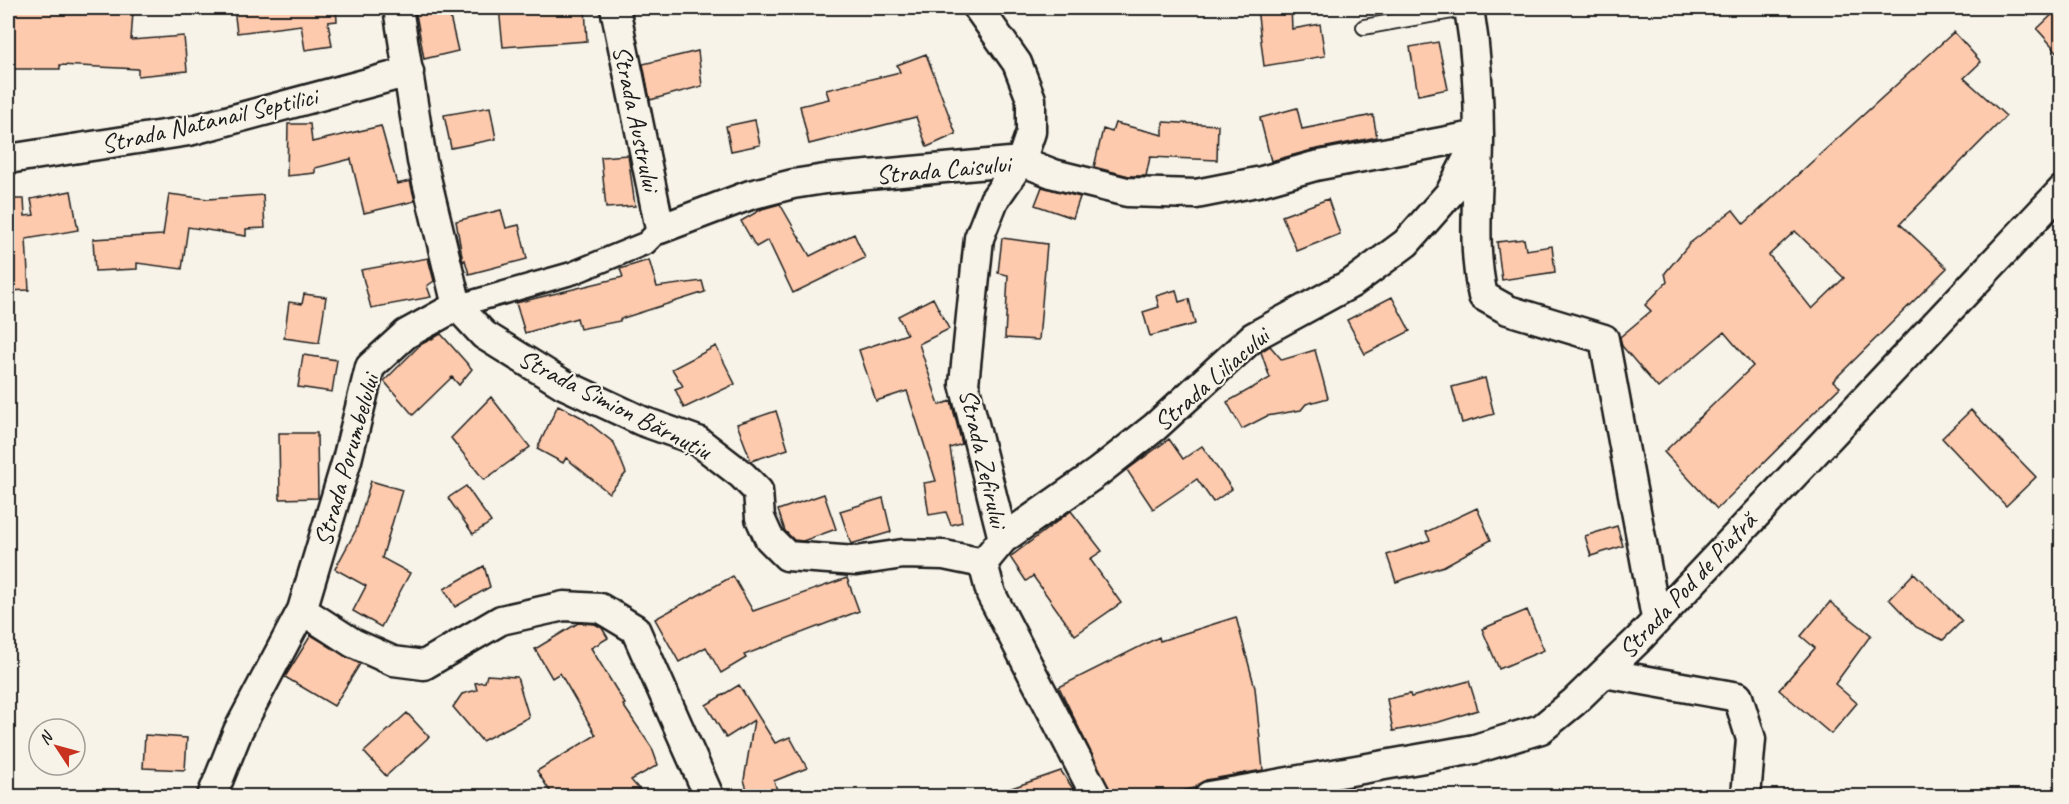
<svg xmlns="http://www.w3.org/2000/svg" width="2069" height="804" font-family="Caveat,sans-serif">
  <rect width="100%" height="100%" fill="#f7f3e8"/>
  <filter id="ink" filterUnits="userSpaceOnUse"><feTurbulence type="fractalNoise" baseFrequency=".0167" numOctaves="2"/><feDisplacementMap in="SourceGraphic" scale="12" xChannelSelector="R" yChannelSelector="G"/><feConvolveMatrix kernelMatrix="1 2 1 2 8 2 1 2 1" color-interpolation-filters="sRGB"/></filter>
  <g filter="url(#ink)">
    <!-- building -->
    <path fill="#fdcaad" stroke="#1c1c1c" stroke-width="1.5" fill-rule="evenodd" d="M8 8 133 12 131 40 184 36 187 71 138 76V69L60 65V69H8Z
      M234 8H336L337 21 328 22 332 46 305 50 301 25 237 33Z
      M415 8H448L458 51 424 59Z
      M499 8H585L587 41 503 47Z
      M1257 8H1291L1292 29 1320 24 1325 56 1264 66Z
      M2059 8H2061V56L2037 29Z
      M1954 32 1981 62 1964 78 2006 116 1900 224 1947 268 1833 381 1840 387 1717 509 1664 452 1753 366 1724 332 1658 388 1622 346 1620 337 1651 311 1645 305 1667 282 1665 273 1690 243 1733 210 1744 224ZM1795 231 1844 278 1812 309 1769 255Z
      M1438 42 1448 89 1418 95 1410 47Z
      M698 51 702 86 650 100 643 64Z
      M926 54 956 134 927 147 916 117 809 144 800 106 829 99 826 90 900 72 897 65Z
      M490 107 496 139 451 148 444 115Z
      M1297 108 1302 129 1373 115 1377 137 1312 150 1271 161 1260 118Z
      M755 120 760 145 731 151 726 126Z
      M1163 122 1218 125 1217 160 1150 157 1146 176H1129L1094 167 1103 129 1112 132 1115 123 1163 135Z
      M288 124H310L312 142 381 126 397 184 410 181 415 201 364 213 351 159 315 168V173L287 176Z
      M628 155 635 206 606 208 601 157Z
      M1042 187 1080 197 1073 218 1035 205Z
      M71 191 78 230 26 239 29 290 8 291V199H24L25 216 34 215 31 199Z
      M169 194 208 199 263 195 265 228 246 229V236L188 227 182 269 137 263V269L95 271 93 239 163 235Z
      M1328 199 1340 234 1297 251 1282 216Z
      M780 204 810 256 854 234 865 258 793 293 768 240 756 247 741 221 762 209Z
      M501 210 506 228 519 225 527 259 469 274 465 260 463 262 456 221Z
      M1002 238 1047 244 1039 340 1005 338 1008 275 998 273Z
      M1524 239 1526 250 1552 246 1555 272 1502 280 1497 242Z
      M428 258 434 281 427 286 431 297 371 308 361 270Z
      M649 260 657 287 702 281 705 292 620 319V321L580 329 577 318 525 333 516 303 623 277 620 269Z
      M1176 290 1179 302 1189 299 1195 324 1150 336 1143 312 1159 307 1156 296Z
      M304 294 326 297 319 343 284 338 289 302 302 304Z
      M1392 297 1410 331 1365 354 1347 320Z
      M933 298 949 329 919 344 939 405 951 401 962 444 950 448 962 522 951 525 946 512 929 515 924 483 936 481 907 391 876 401 859 350 907 334 898 316Z
      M441 334 472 369 459 385 452 377 413 415 384 381 420 345Z
      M716 346 735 384 684 408 675 389 683 386 672 369Z
      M1270 346 1282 360 1315 350 1328 398 1306 404 1301 410 1267 416 1242 429 1227 402 1270 378 1261 352Z
      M303 355 337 360 332 392 298 387Z
      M1485 378 1494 414 1462 423 1452 387Z
      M491 397 530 447 484 480 451 438Z
      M558 405 581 417 614 443 626 473 609 493 566 458 563 463 537 449Z
      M1971 410 2036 477 2006 506 1942 438Z
      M776 411 788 449 751 461 737 424Z
      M279 433H317L318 498 280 499Z
      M1169 439 1183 459 1202 446 1232 489 1213 502 1197 479 1153 509 1127 470Z
      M371 481 402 490 382 558 410 573 381 627 353 611 366 586 335 569 356 530Z
      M466 486 491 522 473 534 448 498Z
      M824 494 836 529 803 541 794 540 785 531 778 510Z
      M883 498 891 532 851 544 840 511Z
      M1477 508 1491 540 1444 566 1396 582 1387 555 1430 540 1426 532Z
      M1071 511 1102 551 1090 559 1121 603 1075 635 1033 576 1026 581 1010 557Z
      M1617 526 1623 546 1591 556 1585 536Z
      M484 566 490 587 455 607 444 589Z
      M1914 573 1962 621 1943 640 1916 627 1889 599Z
      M733 576 753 611 847 578 859 611 744 655 746 658 721 673 706 647 679 662 655 619Z
      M1830 602 1871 635 1835 684 1857 703 1831 734 1779 690 1815 648 1801 636Z
      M1527 610 1544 650 1499 669 1482 629Z
      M1236 617 1255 688 1263 770 1206 780 1195 788 1160 796H1112L1059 687 1159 637 1160 641Z
      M578 623 595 624 602 628 608 638 591 648 625 704 623 705 652 748 658 765 631 780 645 796H553L537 771 596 735 560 673 552 678 535 649Z
      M311 635 360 664 334 706 285 677Z
      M487 675 517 677 529 717 482 741 453 707 462 694 477 690 475 683 485 682Z
      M1469 681 1478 710 1439 722 1393 731 1387 699 1410 694 1411 697Z
      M739 685 775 743 790 737 807 768 774 781 779 796H749L744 780 754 720 726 738 706 705Z
      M407 713 429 737 386 776 364 752Z
      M145 735 187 738 185 770 143 768Z
      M1061 771 1078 796H998L997 793Z"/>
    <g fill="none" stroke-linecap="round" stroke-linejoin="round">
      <!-- service casing -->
      <g stroke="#1c1c1c" stroke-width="18">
        <path id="service" d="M1364 27 1469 8"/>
      </g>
      <!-- pedestrian casing -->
      <g stroke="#1c1c1c" stroke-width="26">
        <path id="pedestrian" d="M457 306 573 273 646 243 660 229"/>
      </g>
      <!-- minor casing -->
      <g stroke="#1c1c1c" stroke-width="33">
        <path id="minor" d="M398 8 422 161 457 306 484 335 563 384 642 421 698 441 742 475 758 491 760 518 769 538 787 556 856 561 903 554 944 555 983 563
          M615 8 660 229 750 195 793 184 825 179 1021 161 1054 174 1127 192 1196 194 1262 181 1315 166 1479 135
          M978 8 1017 63 1031 99V132L1021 161 994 200 979 238 964 384 1003 539 983 563 991 594 1096 796
          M1469 8C1476 50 1479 92 1479 136 1479 189 1471 244 1483 296L1508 310 1604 339 1656 618
          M8 159 189 131 409 72
          M1003 539 1098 472 1155 427 1253 337 1352 283 1406 243 1450 193 1476 142
          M302 610 353 643 393 661 424 665 501 620 564 606 600 608 635 629 709 796
          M1604 673 1738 697 1751 739 1746 796
          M212 796 238 731 302 610 347 460 370 367 406 334 457 306
          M1209 796 1475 749 1541 729 1574 702 1638 640 2062 190"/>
      </g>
      <!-- service -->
      <use href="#service" stroke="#f7f3e8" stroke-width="14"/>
      <!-- pedestrian -->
      <use href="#pedestrian" stroke="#f7f3e8" stroke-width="21"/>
      <!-- minor -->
      <use href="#minor" stroke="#f7f3e8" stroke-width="28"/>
    </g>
  </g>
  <g text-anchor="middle" stroke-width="4.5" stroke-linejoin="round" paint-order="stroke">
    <!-- street labels -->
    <g font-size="26" fill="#1c1c1c" stroke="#f7f3e8">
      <text transform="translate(637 118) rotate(78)" y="9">Strada Austrului</text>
      <text transform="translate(209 120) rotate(-13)" y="9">Strada Natanail Septilici</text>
      <text transform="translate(943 169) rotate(-5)" y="9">Strada Caisului</text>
      <text transform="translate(1211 379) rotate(-41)" y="9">Strada Liliacului</text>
      <text transform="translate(615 404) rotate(27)" y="9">Strada Simion Bărnuțiu</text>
      <text transform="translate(984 458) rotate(77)" y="9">Strada Zefirului</text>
      <text transform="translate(346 460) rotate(-74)" y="9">Strada Porumbelului</text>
      <text transform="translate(1687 585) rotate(-47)" y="9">Strada Pod de Piatră</text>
    </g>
  </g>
  <!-- margin -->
  <rect width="2069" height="804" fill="none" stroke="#f7f3e8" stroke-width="30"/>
  <rect x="15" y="15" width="2039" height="774" fill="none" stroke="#1c1c1c" stroke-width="2" filter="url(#ink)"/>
  <!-- north arrow -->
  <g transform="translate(57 747) rotate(306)"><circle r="28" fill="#f7f3e8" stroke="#9f9d96" stroke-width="1.5"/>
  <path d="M0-4.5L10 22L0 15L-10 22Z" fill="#c8321e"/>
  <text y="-9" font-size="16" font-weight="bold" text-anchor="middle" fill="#1c1c1c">N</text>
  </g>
</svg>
